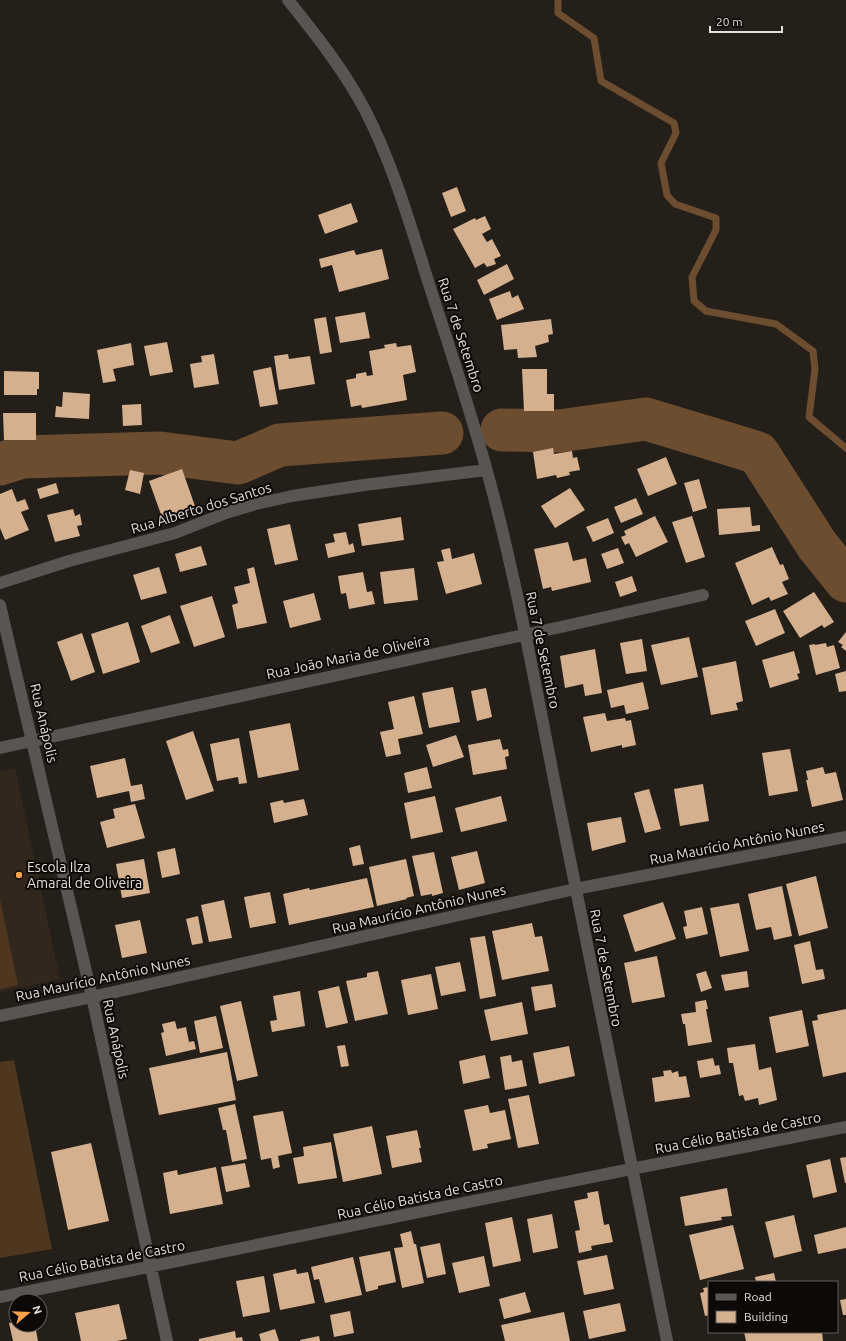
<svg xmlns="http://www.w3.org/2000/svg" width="846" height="1341" font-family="Ubuntu,sans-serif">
  <rect width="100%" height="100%" fill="#251f19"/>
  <!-- built -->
  <path fill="#32271d" d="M15 768 60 979 0 992V771Z"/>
  <!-- grass -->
  <path fill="#4e361f" d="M0 899 18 985 0 989Z
    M14 1060 52 1249 0 1258V1062Z"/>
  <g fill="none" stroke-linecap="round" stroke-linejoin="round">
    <!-- stream -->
    <path stroke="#6d4d2f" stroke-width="7" d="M558 0V13L594 38 601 81 674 123 676 133 661 163 667 195 675 204 716 218V230L692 277 694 301 706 311 776 324 813 351 815 369 809 417 846 448"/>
    <!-- river -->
    <path stroke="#6d4d2f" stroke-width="43" d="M502 430 559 431 646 419 758 453 817 545 846 581
      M0 464 22 457 160 453 238 463 280 445 442 433"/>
  </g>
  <!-- building -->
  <path fill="#d5b08f" d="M457 187 466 211 451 217 442 193Z
    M351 203 358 222 325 234 318 215Z
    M485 216 491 229 482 234 487 242 492 239 501 256 494 259 496 264 487 267 484 263 475 268 453 229 475 218 476 220Z
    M382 249 389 279 339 292 332 265 321 268 319 259 354 250 356 255Z
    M507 264 514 279 484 295 477 280Z
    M510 291 512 298 518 295 524 309 497 320 489 299Z
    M365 312 370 338 340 343 335 317Z
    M326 317 332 352 320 354 314 319Z
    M551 319 553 334 548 335 549 342 535 346 537 357 518 358 517 349 504 350 501 325Z
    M167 342 173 372 150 376 144 346Z
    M131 343 134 365 113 369 116 381 103 383 97 350Z
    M396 343 397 347 411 345 416 372 403 375 407 400 362 408 361 405 351 407 346 380 356 378V374L366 372 367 376 373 375 369 351 385 348 384 345Z
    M214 354 219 384 194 388 190 364 202 362 201 356Z
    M288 354 289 359 310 356 315 384 279 390 274 356Z
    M271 367 278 404 260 407 253 371Z
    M522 369H547V394H554V411H524Z
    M4 371 39 372V389H37V395H4Z
    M63 392 90 394 89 419 55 417 56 406 62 407Z
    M141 404 142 425 123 426 122 405Z
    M3 413H36V440H4Z
    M553 448 554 454 572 451 573 458 577 457 580 470 569 472 570 475 557 478 556 475 537 479 533 452Z
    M666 457 677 484 648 496 637 469Z
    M182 469 196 509 163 520 149 481Z
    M130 470 144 473 140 494 125 490Z
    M699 479 707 508 693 512 684 483Z
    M56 483 59 493 40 499 37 489Z
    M570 488 585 510 555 528 541 506Z
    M12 489 17 502 25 499 29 509 21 512 29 530 5 540 0 528V494Z
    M636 498 643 514 621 523 614 507Z
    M750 507 752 526 760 525V531L719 535 717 509Z
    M73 509 75 516 80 514 82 525 77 526 80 536 55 542 47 515Z
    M655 516 668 542 636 557 629 543 625 545 621 537 626 535 624 531Z
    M692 516 705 557 686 563 672 522Z
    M401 517 404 540 362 546 358 524Z
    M608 518 614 533 593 542 586 527Z
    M290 524 298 560 275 565 267 529Z
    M346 532 349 545 353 543 355 552 328 558 325 544 335 542 333 534Z
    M568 542 573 561 586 558 591 582 552 591 551 587 543 589 534 549Z
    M201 546 207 565 180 572 175 554Z
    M772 547 780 565 783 564 789 579 782 582 788 594 771 601 769 597 752 605 735 563Z
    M450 548 452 559 474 553 482 584 446 594 437 562 444 561 441 550Z
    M618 548 624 563 607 569 601 554Z
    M159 567 167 593 141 600 133 575Z
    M254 567 267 623 237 629 232 605 238 603 234 587 250 583 247 569Z
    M414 568 418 600 384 604 380 572Z
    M363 572 367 592 372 591 375 604 349 609 346 593 341 594 338 576Z
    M632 576 637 591 620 597 615 582Z
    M814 592 834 622 824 628 822 625 800 638 783 611Z
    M314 593 321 620 290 628 283 601Z
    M212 596 225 637 194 647 180 606Z
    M775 609 785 633 756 646 745 621Z
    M170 615 180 643 151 653 141 626Z
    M128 622 140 662 103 674 91 634Z
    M846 632V651L841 647 843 645 838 642Z
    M82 633 95 672 71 681 57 642Z
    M689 637 698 677 661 685 651 645Z
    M642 639 647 671 626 674 620 643Z
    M826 643 827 647 834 645 840 668 816 675 809 645 815 644V645Z
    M595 649 602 693 585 696 583 684 565 688 560 656Z
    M794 651 800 673 797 674 799 679 770 688 762 660Z
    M736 661 743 701 736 703 738 710 711 715 702 668Z
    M846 671V691L839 692 835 674Z
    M643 682 649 709 626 714 624 705 611 708 607 690Z
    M453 687 460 722 429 728 422 693Z
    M486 688 492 717 477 721 471 691Z
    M414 696 423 734 398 739 401 754 386 757 380 732 394 729 388 702Z
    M605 713 607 721 625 718 626 721 631 720 636 745 622 748V745L591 752 583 717Z
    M290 723 299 770 258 778 249 731Z
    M193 731 214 791 186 800 166 741Z
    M456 735 464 757 433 767 426 745Z
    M239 738 247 783 239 784 238 777 217 781 210 744Z
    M500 739 503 750 508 749 509 756 505 757 507 769 473 775 468 745Z
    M790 749 798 791 769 796 762 753Z
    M125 758 131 786 142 784 145 799 131 802 129 791 97 798 90 766Z
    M427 767 432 788 408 793 404 773Z
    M823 767 825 774 836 772 843 800 812 807 806 780H808L806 771Z
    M703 784 709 821 680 826 674 789Z
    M649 789 661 829 645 833 634 793Z
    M435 796 443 832 411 839 404 803Z
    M501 796 507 821 461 832 455 808Z
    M304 799 308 815 274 823 270 803 283 800 284 803Z
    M135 804 145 838 107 848 100 822 115 818 113 809Z
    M621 817 626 842 592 851 587 823Z
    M360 845 364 864 353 866 349 848Z
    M175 848 180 874 162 878 157 852Z
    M477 851 485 883 459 890 451 857Z
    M434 852 443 893 432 896V894L421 896 412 856Z
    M144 859 150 893 122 898 116 864Z
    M406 859 414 896 406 898 407 899 377 906 369 867Z
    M816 876 828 928 799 936 786 884Z
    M367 878 374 907 289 925 283 894 309 888 310 890Z
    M782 886 792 936 774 940 771 927 756 930 748 894Z
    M270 892 276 923 250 928 244 897Z
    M224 900 232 938 209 942 201 905Z
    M663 902 676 939 635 952 623 915Z
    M739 903 749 951 720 957 710 908Z
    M702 907 708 934 686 939 683 927 687 926 684 911Z
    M198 916 203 943 192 945 186 919Z
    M140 920 147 953 122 958 115 925Z
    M532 923 535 937 542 936 549 971 502 980 492 931Z
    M485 936 496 996 480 999 470 938Z
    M810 941 816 970 823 969 825 979 802 984 794 945Z
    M657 956 665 997 632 1003 624 963Z
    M460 962 466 991 441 996 435 967Z
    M378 971 388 1014 355 1021 346 981 367 977V973Z
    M706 971 712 988 701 992 696 974Z
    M747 971 749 987 725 991 721 975Z
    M431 974 438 1009 408 1015 401 980Z
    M552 984 556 1007 535 1011 531 987Z
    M339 986 348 1023 326 1028 318 991Z
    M300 991 305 1026 272 1032 270 1021 277 1020 273 996Z
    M706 1000 708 1009H706L712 1042 688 1046 685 1024H683L681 1014 696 1012 695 1002Z
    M241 1001 258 1076 237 1081 220 1006Z
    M522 1002 528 1034 491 1041 484 1010Z
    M846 1009V1072L823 1077 812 1021 818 1020 817 1015Z
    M802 1010 809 1046 776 1053 769 1017Z
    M216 1016 223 1048 200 1053 194 1021Z
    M175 1021 177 1029 186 1027 189 1042 194 1041 196 1049 166 1056 161 1033 164 1032 162 1024Z
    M755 1044 759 1070 771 1067 777 1100 759 1105 758 1098 745 1101 743 1095 739 1096 733 1063H729L727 1048Z
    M345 1045 349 1066 341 1067 337 1046Z
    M569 1046 575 1076 539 1084 533 1053Z
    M227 1052 236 1100 159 1115 149 1068Z
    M485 1055 490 1078 463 1084 459 1061Z
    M511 1055 512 1062 522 1060 527 1086 505 1090 500 1057Z
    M713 1058 715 1066 719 1065 721 1074 700 1078 697 1061Z
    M671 1070 672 1073 678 1071 679 1077 686 1076 690 1097 655 1102 652 1078 664 1076 663 1071Z
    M529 1095 539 1144 518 1148 508 1099Z
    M235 1104 247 1159 232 1162 226 1130H223L218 1108Z
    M488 1105 490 1113 505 1110 511 1139 487 1144 488 1148 473 1151 464 1110Z
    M283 1111 292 1153 278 1156 280 1167 273 1169 271 1158 261 1160 253 1116Z
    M372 1126 382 1174 343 1182 333 1134Z
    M417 1130 421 1148H419L422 1162 392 1168 386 1136Z
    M331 1142 337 1178 298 1184 293 1158 304 1156 303 1147Z
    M91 1143 109 1221 68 1230 51 1152Z
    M846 1157V1183H845L840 1158Z
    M830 1159 837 1192 813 1198 806 1165Z
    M245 1163 250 1187 226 1192 221 1167Z
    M216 1167 223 1204 170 1214 163 1173 177 1170 178 1175Z
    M727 1188 732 1216 721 1217 722 1220 685 1226 680 1197Z
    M598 1191 604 1225 609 1224 613 1242 591 1246 592 1250 579 1253 575 1231 580 1230 574 1201 588 1198 587 1193Z
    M552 1214 558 1248 533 1253 527 1219Z
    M794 1215 802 1251 774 1258 765 1222Z
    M512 1217 521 1261 493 1267 485 1223Z
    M733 1225 744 1269 700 1280 689 1235Z
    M846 1227V1248L818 1254 814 1235Z
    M411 1231 414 1244H416L424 1283 402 1288 394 1248 403 1247 400 1234Z
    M440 1243 446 1274 427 1278 420 1247Z
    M390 1251 396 1282 378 1286V1289L366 1292 359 1257Z
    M607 1255 614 1289 584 1295 577 1261Z
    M484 1256 490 1286 459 1293 452 1263Z
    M353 1257 362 1295 325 1303 319 1279 314 1280 311 1267Z
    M296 1269 297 1274 308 1272 315 1303 280 1310 273 1274Z
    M774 1273 776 1282H756L755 1277Z
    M264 1276 270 1312 243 1317 236 1281Z
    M709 1287V1315L705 1316 700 1293 704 1292 703 1288Z
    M525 1292 531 1312 504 1319 499 1299Z
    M846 1299V1315H843L840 1300Z
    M620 1303 626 1331 589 1339 583 1311Z
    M119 1304 127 1339 117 1341H81L75 1313Z
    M350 1311 354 1333 334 1337 330 1315Z
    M564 1312 570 1341H505L501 1325Z
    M16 1322V1325H35L38 1341H13L9 1323Z
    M275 1329 279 1341H261L259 1334Z
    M235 1331 236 1338 242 1337 243 1341H199V1339Z
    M744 1332H822L823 1341H746Z
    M319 1336 320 1341H300V1340Z"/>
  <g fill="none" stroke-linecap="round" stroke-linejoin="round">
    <!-- minor -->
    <path stroke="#585552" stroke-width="12" d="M288 0C316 35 344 70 365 110 397 172 415 242 437 309 458 373 479 438 496 505 520 600 538 698 557 795 593 977 629 1159 667 1341
      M0 583 69 561 175 533 226 513 256 504 292 496 364 485 486 470
      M0 605 92 997 167 1341
      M0 748 570 625 703 595
      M0 1016 92 997 575 889 846 837
      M0 1297 631 1169 846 1127"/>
  </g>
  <!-- markers -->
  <circle fill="#f7a149" stroke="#0c0907" stroke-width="1.5" cx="19" cy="875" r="4"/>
  <g text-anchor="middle" stroke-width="4" stroke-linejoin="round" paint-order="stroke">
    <!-- street labels -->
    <g font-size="14" fill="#e4dfdb" stroke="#0c0907">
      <text transform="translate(461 335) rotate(72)" y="5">Rua 7 de Setembro</text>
      <text transform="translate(201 508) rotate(-17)" y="5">Rua Alberto dos Santos</text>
      <text transform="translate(543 650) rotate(78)" y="5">Rua 7 de Setembro</text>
      <text transform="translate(348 657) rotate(-12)" y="5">Rua João Maria de Oliveira</text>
      <text transform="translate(44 723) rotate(77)" y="5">Rua Anápolis</text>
      <text transform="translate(737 843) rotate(-11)" y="5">Rua Maurício Antônio Nunes</text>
      <text transform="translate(419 909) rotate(-13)" y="5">Rua Maurício Antônio Nunes</text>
      <text transform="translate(606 968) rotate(79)" y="5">Rua 7 de Setembro</text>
      <text transform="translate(103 978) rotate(-12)" y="5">Rua Maurício Antônio Nunes</text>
      <text transform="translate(116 1039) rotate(78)" y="5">Rua Anápolis</text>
      <text transform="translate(738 1133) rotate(-11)" y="5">Rua Célio Batista de Castro</text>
      <text transform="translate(420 1197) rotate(-12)" y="5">Rua Célio Batista de Castro</text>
      <text transform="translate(102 1261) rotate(-11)" y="5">Rua Célio Batista de Castro</text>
    </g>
    <!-- poi labels -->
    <g font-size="14" fill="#e4dfdb" stroke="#0c0907" text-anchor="start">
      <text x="27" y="872">Escola Ilza<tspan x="27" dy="16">Amaral de Oliveira</tspan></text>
    </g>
  </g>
  <!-- legend -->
  <rect x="708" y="1281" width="130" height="52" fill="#0c0907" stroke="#625f5c"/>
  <rect x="716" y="1294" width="20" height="6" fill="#585552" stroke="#625f5c"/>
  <text x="744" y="1301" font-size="12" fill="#e4dfdb">Road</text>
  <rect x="716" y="1311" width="20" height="12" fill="#d5b08f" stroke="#625f5c"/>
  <text x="744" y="1321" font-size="12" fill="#e4dfdb">Building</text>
  <!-- north arrow -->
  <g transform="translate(28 1313) rotate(71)"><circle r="19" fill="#0c0907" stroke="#625f5c"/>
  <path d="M0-3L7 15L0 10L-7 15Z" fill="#f7a149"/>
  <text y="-6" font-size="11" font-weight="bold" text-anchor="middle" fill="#e4dfdb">N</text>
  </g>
  <!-- scale -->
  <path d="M710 26v6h72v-6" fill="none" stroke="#e4dfdb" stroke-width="2"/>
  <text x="716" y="26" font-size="12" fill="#e4dfdb" stroke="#0c0907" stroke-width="3" paint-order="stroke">20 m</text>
</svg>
